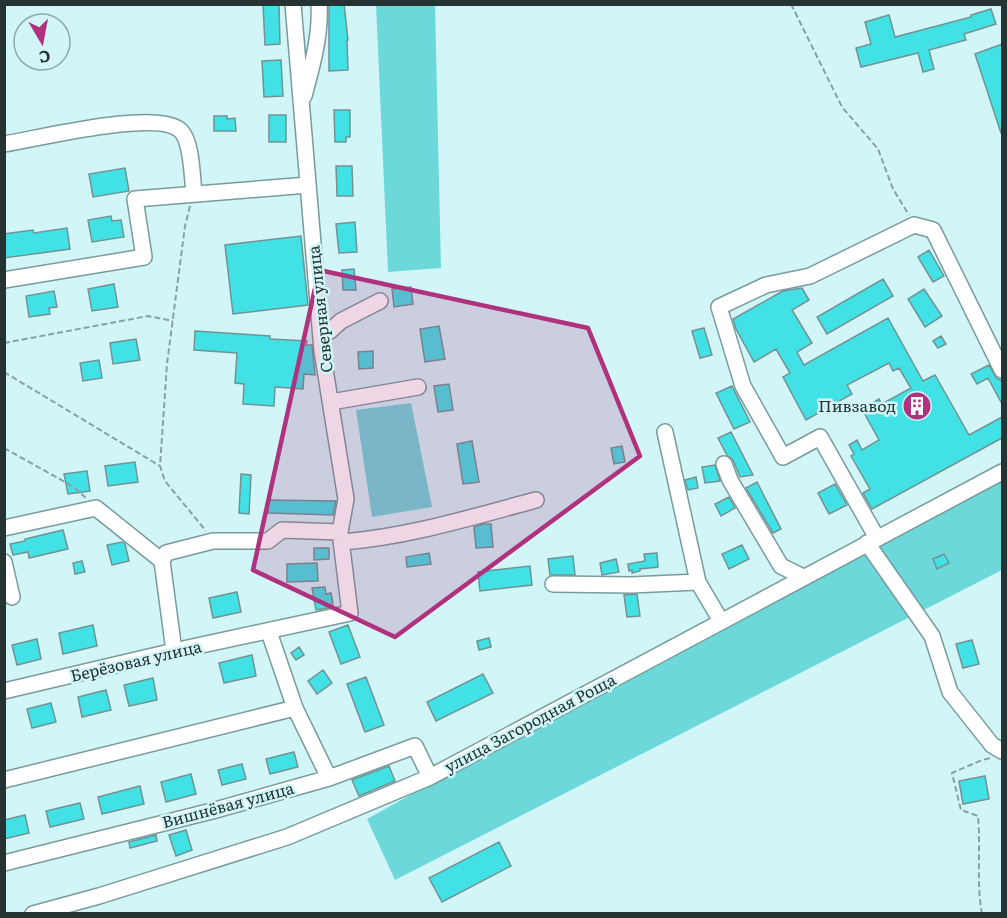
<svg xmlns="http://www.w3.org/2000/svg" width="1007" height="918" font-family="Literata,serif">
  <rect width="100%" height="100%" fill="#d2f6f7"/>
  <!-- green -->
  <path fill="#6dd8da" d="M376 5H435L441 268 388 272Z
    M411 403 432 507 372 517 356 410Z
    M1002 472V570L395 880 367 819 791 584Z"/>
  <!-- building -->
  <path fill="#42e1e5" stroke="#719393" stroke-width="1.5" d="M263 4H279L280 44 265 45Z
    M329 4H344L348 40H347L348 70 329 71Z
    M991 9 996 24 964 34 966 40 929 50 934 69 923 72 918 53 861 67 856 48 871 44 865 22 889 15 895 37 971 17V15Z
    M1002 44V133H1001L975 54Z
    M281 60 283 96 264 97 262 61Z
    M334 110H350V137H346V142H335Z
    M269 115H286V142H269Z
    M214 116H227V119L235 118 236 131H214Z
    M336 166H352L353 196H337Z
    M125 168 129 191 93 197 89 174Z
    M111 216 112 221 121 220 124 237 92 242 88 220Z
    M355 222 357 252 339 253 336 224Z
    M67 228 70 249 4 258V234L33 230 34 233Z
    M301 236 308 305 233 314 225 245Z
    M929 250 944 276 933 282 918 257Z
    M354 269 356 290H343L342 270Z
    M883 279 893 296 827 334 817 317Z
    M114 284 118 307 92 311 88 289Z
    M411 287 413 304 394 307 392 289Z
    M802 288 809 300 792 310 812 343 797 352 804 365 888 318 923 381 935 375 969 435 1002 417V438L872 509 863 493 870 489 851 456 854 454 849 445 857 440 862 450 879 440 862 409 879 399 882 404 911 388 899 368 893 371 889 363 847 385 852 394 806 420 783 377 790 373 776 349 754 362 736 329 733 319 783 291Z
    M924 289 942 316 925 327 908 299Z
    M54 291 57 307 49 308 50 314 29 317 26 296Z
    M439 326 445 359 425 362 420 329Z
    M704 328 712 355 700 358 692 331Z
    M195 331 270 336V339L307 341 306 345H312L315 375 304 374 303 389 275 387 274 406 243 404 244 384 235 383 237 353 194 350Z
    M941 336 946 344 938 348 933 341Z
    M136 339 140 360 113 364 110 343Z
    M373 351V368L359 369 358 352Z
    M99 360 102 378 83 381 80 363Z
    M989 365 996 378 1002 381V404L988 378 977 384 971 374Z
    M449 384 453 410 438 412 434 386Z
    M732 386 750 422 734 429 716 393Z
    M731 432 753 475 740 477 733 460 727 455 718 438Z
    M472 441 479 482 463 484 457 444Z
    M622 446 625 462 614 464 611 448Z
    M135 462 138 482 108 486 105 466Z
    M715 465 720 481 705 483 702 467Z
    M87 471 90 491 68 494 64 474Z
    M241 474 251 475 249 514 239 513Z
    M696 477 698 488 688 490 685 480Z
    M757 482 781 529 773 533 746 488Z
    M835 484 847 505 829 514 818 493Z
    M729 497 735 508 721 516 715 504Z
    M268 500 336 501 333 515 268 513Z
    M483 524H491L493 547 476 548 474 527Z
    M63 530 68 549 29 558 28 552 13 555 10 544 25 541V539Z
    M122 542 125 544 129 561 112 565 107 545Z
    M742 545 749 559 729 569 722 554Z
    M314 548H329V559L314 560Z
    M429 553 431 564 407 567 406 557Z
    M657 553 658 567 640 569V571L632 573V570L629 571 628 564 645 561 644 554Z
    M944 554 949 563 937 569 933 559Z
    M573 556 575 575H550L548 559Z
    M616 559 619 572 602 575 600 563Z
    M82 561 85 572 75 574 73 563Z
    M317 563 318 581 287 582V564Z
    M530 566 532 585 480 591 478 572Z
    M325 587 326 594 331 593 333 604 328 605V608L316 610 312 588Z
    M237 592 241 612 213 618 209 598Z
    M637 594 640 616 627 617 624 595Z
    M93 625 97 646 63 654 59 633Z
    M348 625 360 657 341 664 329 632Z
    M489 638 491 647 479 650 477 641Z
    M37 639 41 659 17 665 12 645Z
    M972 640 979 664 963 668 956 644Z
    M299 647 304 655 296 660 291 653Z
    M252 655 256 676 224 683 219 663Z
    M323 670 332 683 317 694 308 681Z
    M483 674 493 693 436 721 427 702Z
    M366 677 384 725 365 732 347 684Z
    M153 678 157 700 129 706 124 685Z
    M106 690 111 710 82 717 78 697Z
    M51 703 56 722 32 728 27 709Z
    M294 752 298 767 270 774 266 759Z
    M242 764 246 779 222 785 218 770Z
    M389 766 395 781 359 796 352 780Z
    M191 774 196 794 166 802 161 782Z
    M985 776 989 799 963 804 959 781Z
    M140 786 144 804 102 814 98 797Z
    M80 803 84 819 50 827 46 811Z
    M25 815 29 833 4 839V820Z
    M186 830 192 850 176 856 169 835Z
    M156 835 157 841 130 848 129 842Z
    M499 842 511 866 442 902 429 878Z"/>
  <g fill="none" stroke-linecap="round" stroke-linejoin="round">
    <!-- minor casing -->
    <g stroke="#799b9c" stroke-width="18">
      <path id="minor" d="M304 96C312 66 321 35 319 4
        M4 144C37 139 159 108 181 131 192 142 192 177 194 193
        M4 280 144 257 135 199 308 185
        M321 335 330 331 341 321 380 301
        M331 402 418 387
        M665 432 698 582
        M724 464 730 480 781 566 803 577
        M4 528 96 508 162 561 174 651
        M877 538 820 437 783 457 743 386 719 307 766 285 810 276 914 225 933 230 1002 370
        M342 542C408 537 472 517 536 500
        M867 543 932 636 950 692 992 745 1002 751
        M162 561 166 553 213 541H268L282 530 340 532
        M4 562 12 597
        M553 584 631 585 698 582 721 621
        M269 632 295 708 329 778
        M4 691 174 651 350 613 340 532 346 499 322 351 293 4
        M4 780 295 708
        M4 863 212 811 329 778 415 746 430 777
        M33 914 99 896 287 837 430 777 1002 472"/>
    </g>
    <!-- path -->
    <path stroke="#88a2a3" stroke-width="2" stroke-dasharray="6 3" stroke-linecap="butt" d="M791 4 842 107 878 149 893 189 909 215
      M190 206 185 226 167 364 160 466 165 481 206 531
      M4 343 148 316 173 321
      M4 372 160 466
      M4 448 74 487 86 498
      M982 914C976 881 981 849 978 816L961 810 952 773 982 760 991 758"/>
    <!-- minor -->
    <use href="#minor" stroke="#fff" stroke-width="15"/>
  </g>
  <!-- marked area -->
  <path fill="#b0317e" fill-opacity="0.2" stroke="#b0317e" stroke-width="4.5" stroke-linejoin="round" d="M319 270 588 328 640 456 395 637 253 570Z"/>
  <!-- icons -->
  <defs>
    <g id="building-disc" transform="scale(1.5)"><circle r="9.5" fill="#b0317e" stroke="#d2f6f7"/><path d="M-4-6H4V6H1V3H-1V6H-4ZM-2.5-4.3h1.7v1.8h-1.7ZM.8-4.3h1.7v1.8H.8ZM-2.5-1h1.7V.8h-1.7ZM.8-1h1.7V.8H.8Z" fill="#fff"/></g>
  </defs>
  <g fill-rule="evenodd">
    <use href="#building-disc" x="917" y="406"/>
  </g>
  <g text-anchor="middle" stroke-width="5" stroke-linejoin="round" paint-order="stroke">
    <!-- street labels -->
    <g font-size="16" fill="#253333" stroke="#d2f6f7">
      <text transform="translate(320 309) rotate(-96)" y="6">Северная улица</text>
      <text transform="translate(136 661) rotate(-13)" y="6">Берёзовая улица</text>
      <text transform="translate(530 723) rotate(-28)" y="6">улица Загородная Роща</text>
      <text transform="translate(228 805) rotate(-15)" y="6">Вишнёвая улица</text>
    </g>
    <!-- poi labels -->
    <g font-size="16" fill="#253333" stroke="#d2f6f7" text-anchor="end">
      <text x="896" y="412">Пивзавод</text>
    </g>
  </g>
  <!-- border -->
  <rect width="1007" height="918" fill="none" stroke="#253333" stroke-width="12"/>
  <!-- north arrow -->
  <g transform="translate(42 42) rotate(170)"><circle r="28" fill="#d2f6f7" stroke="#8da8a9" stroke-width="1.5"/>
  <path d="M0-4.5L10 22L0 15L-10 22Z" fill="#b0317e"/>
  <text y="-9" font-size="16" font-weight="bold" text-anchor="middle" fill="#253333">С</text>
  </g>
</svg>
